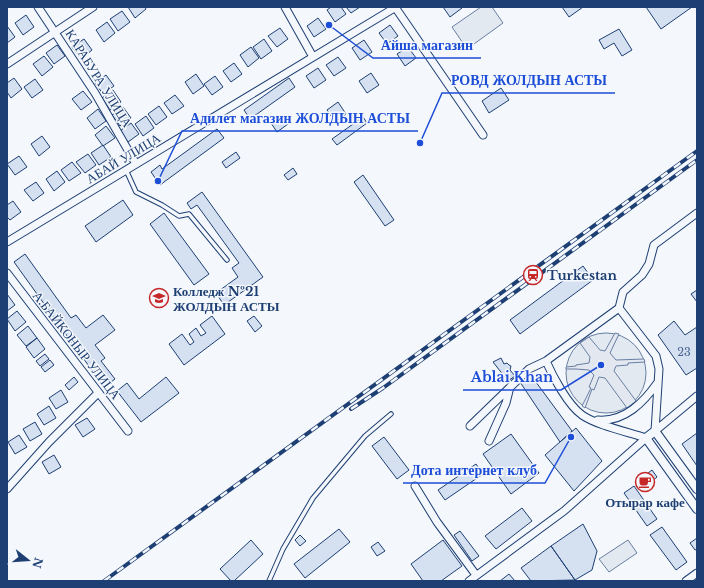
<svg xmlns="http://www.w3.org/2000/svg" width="704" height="588" font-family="'Libre Baskerville',serif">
  <rect width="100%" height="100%" fill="#f4f7fb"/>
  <!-- green -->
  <path fill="#e3e9f0" stroke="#687fa3" d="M481 7H492L503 23 467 49 452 27Z
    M566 373a40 40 0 1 1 80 0a40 40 0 1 1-80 0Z
    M628 540 637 553 609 572 599 559Z"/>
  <!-- parking -->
  <path fill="#e3e8f0" stroke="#687fa3" d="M615 333 619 334 610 353 616 360 644 359 645 362 628 363V365L616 366 614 371 636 401 627 408 605 378 599 377 594 390 592 389 585 408 582 406 591 388 589 387 594 375 589 370 576 369H566V367L576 366V365L589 363 590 357 580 343 589 337 600 350 605 351Z"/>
  <!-- building -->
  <path fill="#d5e0f0" stroke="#1d3f73" d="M128 7H145L146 9 135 18Z
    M331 7H341L346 14 335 22 327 10Z
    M346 7H360L351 13Z
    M443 7H462V8L450 17Z
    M562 7H583L569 17Z
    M646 7H692L661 29Z
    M122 11 130 22 118 31 110 19Z
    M26 15 34 27 23 35 15 23Z
    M318 18 326 29 314 37 307 26Z
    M107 22 115 33 104 42 96 30Z
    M390 25 398 36 387 44 379 33Z
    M7 26 15 37 7 43Z
    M280 28 288 39 277 47 268 36Z
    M619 29 632 50 622 56 614 43 604 49 599 40Z
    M84 39 92 50 81 59 72 47Z
    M264 39 272 51 261 59 253 47Z
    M364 40 372 52 360 60 352 48Z
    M57 45 65 56 54 64 46 53Z
    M251 47 259 58 248 67 240 55Z
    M408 47 416 58 405 66 397 54Z
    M44 56 53 67 42 76 33 64Z
    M338 57 346 68 334 76 326 65Z
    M234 63 242 74 231 82 223 71Z
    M318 68 326 80 314 88 306 76Z
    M371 73 379 85 367 93 359 81Z
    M196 74 204 86 193 94 185 82Z
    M106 75 114 86 103 94 95 83Z
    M215 76 223 87 212 95 204 84Z
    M14 78 22 89 11 98 7 92V83Z
    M289 78 295 87 250 119 244 110Z
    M35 79 43 90 32 98 24 87Z
    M501 88 509 100 489 113 482 101Z
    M113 90 121 102 110 110 102 98Z
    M83 91 92 102 81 110 72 99Z
    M175 95 184 106 172 114 164 103Z
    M338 102 346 114 335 122 327 110Z
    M159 106 167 117 156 125 148 114Z
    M123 107 131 118 120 126 112 115Z
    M98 109 106 121 95 129 87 118Z
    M146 116 154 128 143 136 135 124Z
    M281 116 288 124 277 132 271 123Z
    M363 117 367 123 337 145 332 139Z
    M131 123 139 134 128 142 120 131Z
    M106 126 115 138 103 146 95 135Z
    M217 129 224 138 160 185 151 172 160 165 162 169Z
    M42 136 50 147 39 156 31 144Z
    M103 145 111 157 99 165 91 153Z
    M236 152 240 158 226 168 222 162Z
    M88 154 96 165 85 173 76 162Z
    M19 156 27 167 15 175 7 164Z
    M72 162 81 173 69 181 61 170Z
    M293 168 297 174 288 180 284 175Z
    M57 171 65 182 54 191 46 179Z
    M363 175 394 220 385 226 354 182Z
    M36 182 44 193 33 201 24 190Z
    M202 192 263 277 224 305 216 293 238 277 232 268 239 263 197 205 191 209 187 203Z
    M123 200 133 215 96 242 85 226Z
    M13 201 21 212 10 220 7 217V205Z
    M164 213 209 274 194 285 150 224Z
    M25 254 71 318 76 315 86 328 103 315 115 330 95 345 105 358 101 361 115 379 104 387 14 262Z
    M583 266 593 280 520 334 510 320Z
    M697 290V302L691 294Z
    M7 294 15 305 7 311Z
    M17 311 26 322 15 331 7 319Z
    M212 316 225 334 184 365 169 344 182 334 190 345 194 342 189 334 196 328 201 336 206 333 200 325Z
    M254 316 262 326 255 332 247 321Z
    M674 321 685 335 697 327V368L686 375 658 335Z
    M28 326 37 338 26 346 17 335Z
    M37 338 45 349 34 358 26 347Z
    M45 354 49 359 40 366 36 361Z
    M501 358 504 364 507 363 509 365 511 366 510 370 515 376 508 381 493 362Z
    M50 360 54 365 45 372 41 367Z
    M530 374 572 431 560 442 520 382Z
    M74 377 78 382 69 390 65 385Z
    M166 377 179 393 141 422 117 391 127 383 139 399Z
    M61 390 68 402 56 409 49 398Z
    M49 406 56 418 44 425 37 414Z
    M87 418 95 429 83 437 75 425Z
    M35 422 42 434 30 441 23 429Z
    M576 428 602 461 574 491 545 455Z
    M697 433V466L682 444Z
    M511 434 539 473 511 494 483 454Z
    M19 435 27 447 15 454 8 442Z
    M384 437 409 470 397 479 372 446Z
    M54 455 61 467 49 474 42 462Z
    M476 464 483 474 445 500 438 490Z
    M652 470 657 477 650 483 644 476Z
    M634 486 657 519 647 526 624 493Z
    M522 508 532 521 496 549 485 536Z
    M583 524 597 551 592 570 575 580 551 546Z
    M662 527 687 562 676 570 650 535Z
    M339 529 350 542 305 578 294 564Z
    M460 531 479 556 472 561 454 535Z
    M300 535 306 541 300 546 295 540Z
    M697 538V549L695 550 690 543Z
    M251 540 263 554 234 581H231L220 569Z
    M443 540 462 566 441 581H423L411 564Z
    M378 542 385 551 377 556 371 547Z
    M551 546 575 580 531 581 521 568Z
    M509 574 515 581H500Z"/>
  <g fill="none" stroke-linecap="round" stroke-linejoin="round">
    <!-- service casing -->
    <g stroke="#1d3f73" stroke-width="5.5">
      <path id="service" d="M126 170 136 192 162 205 179 216 189 214 227 260
        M269 581 283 549 313 498 365 436 391 414"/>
    </g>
    <!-- minor casing -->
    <g stroke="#1d3f73" stroke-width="9">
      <path id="minor" d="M38 7 95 93 136 164
        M285 7 313 57
        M395 7 483 135
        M7 64 93 7
        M7 242 396 7
        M7 273 128 431
        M619 308 623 292 642 275 649 264 654 245 697 213
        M598 420C625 422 644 402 658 382
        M470 426 529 369 546 361
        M655 431 697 396
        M489 441 506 403 510 387
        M415 486 437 522 476 575
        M7 489 49 442 98 393
        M469 581 564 511 646 438C628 432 596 425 582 415 568 405 553 377 546 361L619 308 656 356 659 369 655 431
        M686 581 697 573"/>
    </g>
    <!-- tertiary casing -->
    <g stroke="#1d3f73" stroke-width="10">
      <path id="tertiary" d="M697 489 655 431 646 438 697 509"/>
    </g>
    <!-- service -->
    <use href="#service" stroke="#f4f7fb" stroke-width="3.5"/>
    <!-- minor -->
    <use href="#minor" stroke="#f4f7fb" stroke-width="7"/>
    <!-- tertiary -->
    <use href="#tertiary" stroke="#f4f7fb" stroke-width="8"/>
    <!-- rail casing -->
    <g stroke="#1d3f73" stroke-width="4">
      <path id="rail" d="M351 409 383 388 697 160
        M104 581 697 151"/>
    </g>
    <!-- rail -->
    <use href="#rail" stroke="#f4f7fb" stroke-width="2.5" stroke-dasharray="8" stroke-linecap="butt"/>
  </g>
  <!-- icons -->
  <defs>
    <g id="station-ring" transform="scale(1)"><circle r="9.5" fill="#f4f7fb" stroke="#c62828" stroke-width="1.5"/><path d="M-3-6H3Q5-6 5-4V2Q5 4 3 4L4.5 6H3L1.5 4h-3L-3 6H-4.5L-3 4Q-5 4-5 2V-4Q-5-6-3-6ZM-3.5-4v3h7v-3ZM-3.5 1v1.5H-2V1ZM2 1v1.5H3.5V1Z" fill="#c62828"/></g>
    <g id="university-ring" transform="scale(1)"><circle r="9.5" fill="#f4f7fb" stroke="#c62828" stroke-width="1.5"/><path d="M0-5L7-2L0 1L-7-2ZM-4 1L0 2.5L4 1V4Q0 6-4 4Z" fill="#c62828"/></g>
    <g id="cafe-ring" transform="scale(1)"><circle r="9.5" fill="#f4f7fb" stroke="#c62828" stroke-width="1.5"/><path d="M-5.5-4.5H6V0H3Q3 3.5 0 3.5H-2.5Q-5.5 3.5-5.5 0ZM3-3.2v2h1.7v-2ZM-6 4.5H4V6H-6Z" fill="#c62828"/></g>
  </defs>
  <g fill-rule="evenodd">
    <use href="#station-ring" x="533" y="275"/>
    <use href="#university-ring" x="159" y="298"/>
    <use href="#cafe-ring" x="645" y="482"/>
  </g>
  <g text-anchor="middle" stroke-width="3" stroke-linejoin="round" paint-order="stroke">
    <!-- number labels -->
    <g font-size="11" fill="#4b6792">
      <text x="684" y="356">23</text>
    </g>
    <!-- street labels -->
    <g font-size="13" fill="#1d3f73" stroke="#f4f7fb">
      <text transform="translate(99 78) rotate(58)" y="5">КАРАБУРА УЛИЦА</text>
      <text transform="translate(123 158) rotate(-31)" y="5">АБАЙ УЛИЦА</text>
      <text transform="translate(77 345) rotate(52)" y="5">А.БАЙКОНЫР УЛИЦА</text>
    </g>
    <!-- poi labels -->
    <g font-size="13" font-weight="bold" fill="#1d3f73" stroke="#f4f7fb" text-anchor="start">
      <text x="547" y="280">Turkestan</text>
      <text x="173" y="296">Колледж №21<tspan x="173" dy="15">ЖОЛДЫН АСТЫ</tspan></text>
      <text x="645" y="507" text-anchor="middle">Отырар кафе</text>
    </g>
  </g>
  <!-- callouts -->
  <path fill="none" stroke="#1d4ed8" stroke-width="1.5" d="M329 25L373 58H481M420 143L442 93H615M158 181L182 131H418M601 365L561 390H463M571 437L545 483H403"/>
  <g fill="#1d4ed8" stroke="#f4f7fb" stroke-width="1.5">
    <circle cx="329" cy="25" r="4"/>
    <circle cx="420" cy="143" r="4"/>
    <circle cx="158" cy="181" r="4"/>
    <circle cx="601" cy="365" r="4"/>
    <circle cx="571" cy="437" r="4"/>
  </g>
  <g font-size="14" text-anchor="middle" font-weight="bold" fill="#1d4ed8" stroke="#f4f7fb" stroke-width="3" stroke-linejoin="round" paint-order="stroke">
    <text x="427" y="50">Айша магазин</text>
    <text x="529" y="85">РОВД ЖОЛДЫН АСТЫ</text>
    <text x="300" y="123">Адилет магазин ЖОЛДЫН АСТЫ</text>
    <text x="512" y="382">Ablai Khan</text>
    <text x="474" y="475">Дота интернет клуб</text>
  </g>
  <!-- border -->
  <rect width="704" height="588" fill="none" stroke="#1d3f73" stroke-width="16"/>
  <!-- north arrow -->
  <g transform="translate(28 560) rotate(107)" stroke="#f4f7fb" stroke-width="3" paint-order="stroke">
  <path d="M0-3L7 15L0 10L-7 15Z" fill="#1d3f73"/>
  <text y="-6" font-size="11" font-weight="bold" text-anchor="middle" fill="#1d3f73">N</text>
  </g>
</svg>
